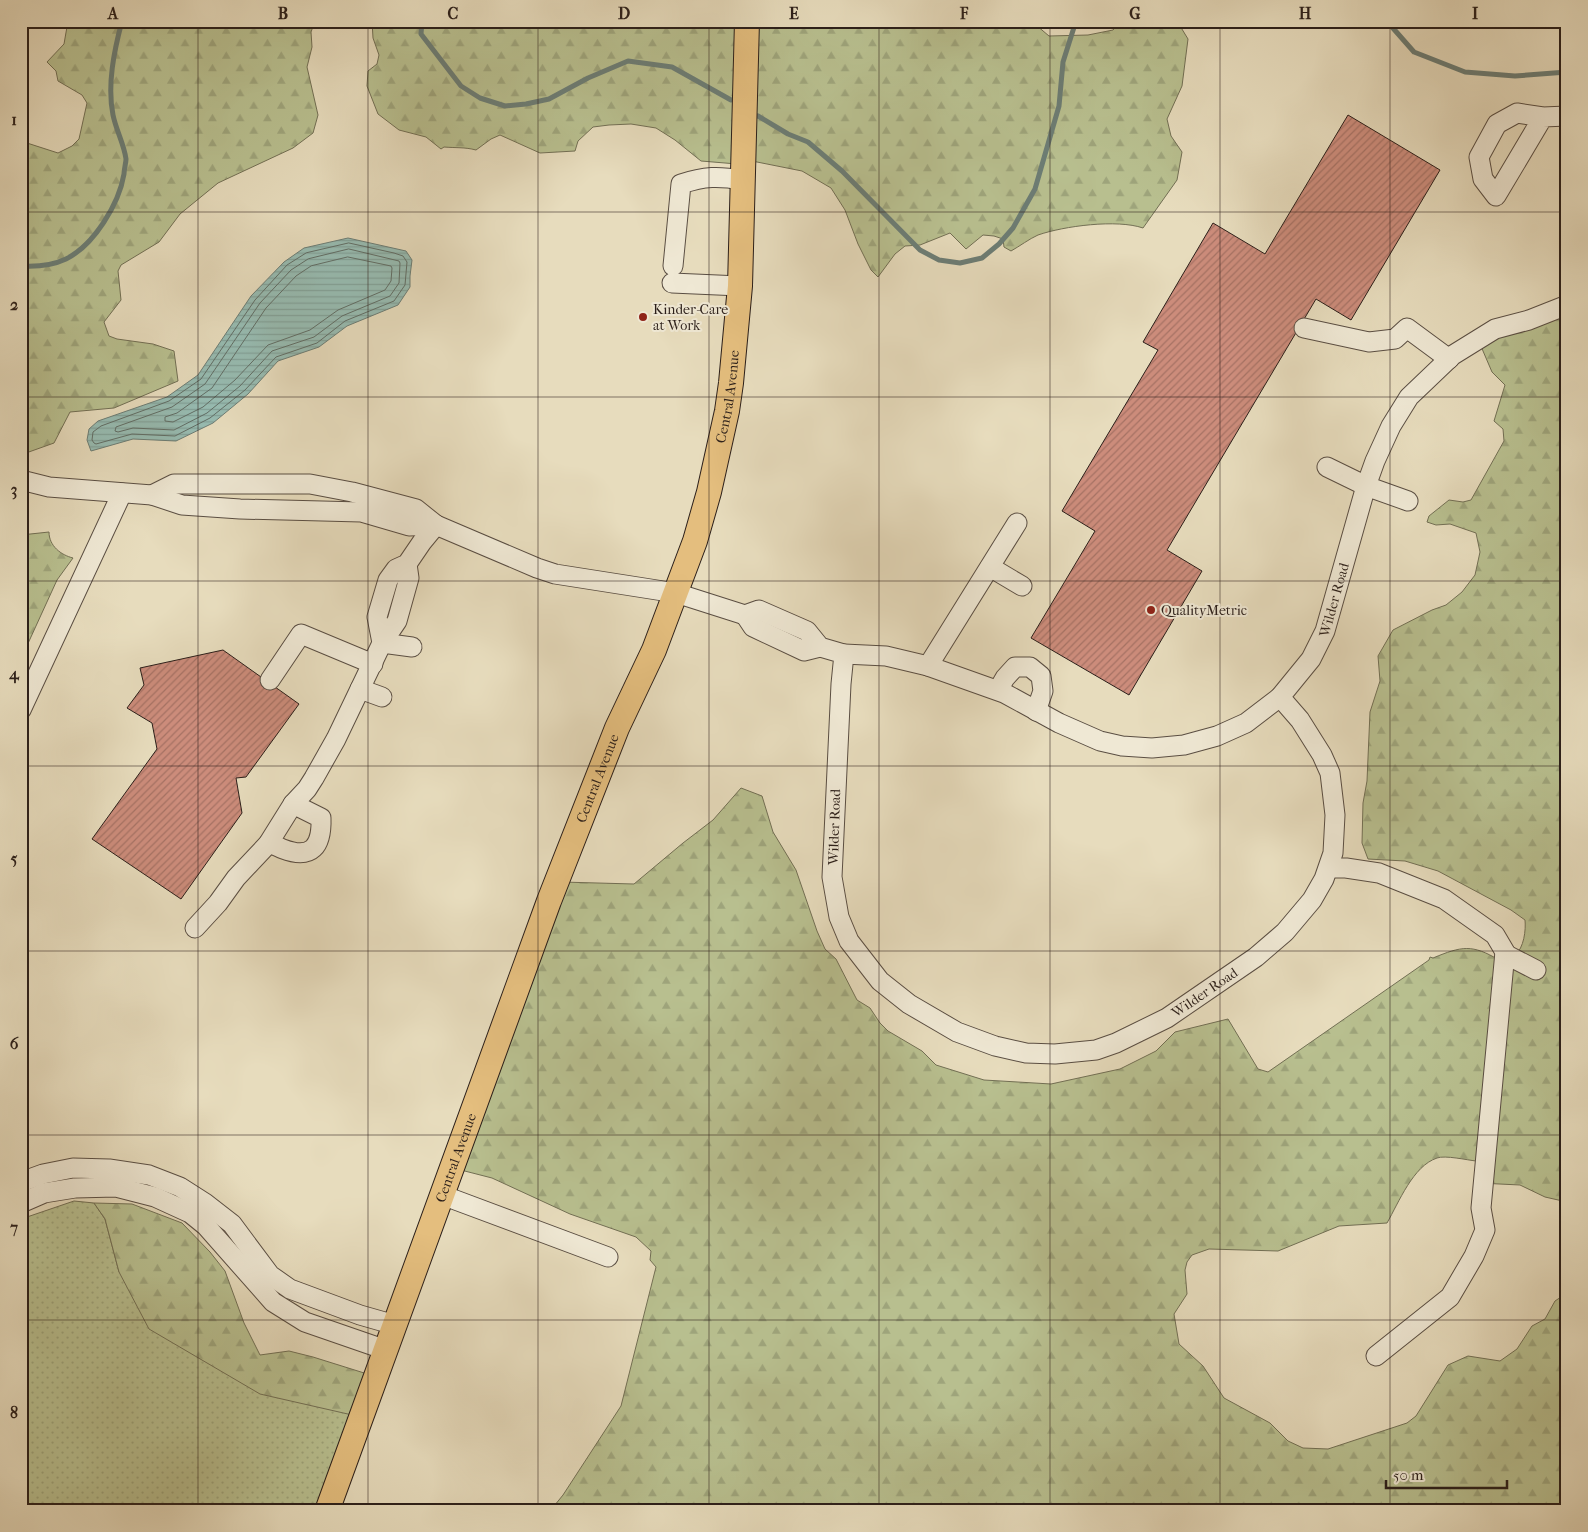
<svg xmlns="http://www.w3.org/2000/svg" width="1588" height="1532" font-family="'IM FELL French Canon',serif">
  <defs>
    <pattern id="grass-dots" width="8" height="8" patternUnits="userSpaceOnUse" patternTransform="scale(1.25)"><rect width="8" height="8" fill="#b8bf8f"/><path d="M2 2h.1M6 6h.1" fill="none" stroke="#9ea47b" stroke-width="1.8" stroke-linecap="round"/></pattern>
    <pattern id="forest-firs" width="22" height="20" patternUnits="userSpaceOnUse" patternTransform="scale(1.25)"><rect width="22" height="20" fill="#b8bf8f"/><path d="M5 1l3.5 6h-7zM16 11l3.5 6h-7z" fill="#9ea47b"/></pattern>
    <pattern id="water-rules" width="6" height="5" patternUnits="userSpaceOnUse" patternTransform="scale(1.25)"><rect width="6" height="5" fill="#97bcb2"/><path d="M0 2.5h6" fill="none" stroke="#82a198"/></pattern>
    <pattern id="building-hatch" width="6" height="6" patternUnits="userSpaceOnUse" patternTransform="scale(1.25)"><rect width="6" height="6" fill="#cc8c7b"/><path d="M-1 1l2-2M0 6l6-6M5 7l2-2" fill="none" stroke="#a67264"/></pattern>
  </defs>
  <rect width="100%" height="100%" fill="#e7dcbd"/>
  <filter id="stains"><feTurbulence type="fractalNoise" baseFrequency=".004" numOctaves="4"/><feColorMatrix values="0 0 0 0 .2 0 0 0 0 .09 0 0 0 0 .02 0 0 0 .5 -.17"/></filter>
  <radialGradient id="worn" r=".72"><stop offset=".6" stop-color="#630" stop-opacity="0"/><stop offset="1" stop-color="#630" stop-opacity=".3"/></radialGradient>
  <!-- grass -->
  <path fill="url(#grass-dots)" stroke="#726f54" d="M74 1201 94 1203 105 1219 119 1272 361 1417 328 1511H21V1224L27 1217Z"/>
  <!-- forest -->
  <path fill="url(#forest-firs)" stroke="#726f54" d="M68 21H315L311 32 312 47 307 67 318 115 313 133 293 148 218 183 180 214 159 242 121 265 118 271 121 300 104 322 109 336 117 339 153 344 174 351 178 381 114 408 70 412 54 443 26 453 21 452V144L27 143 58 153 72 146 79 139 87 103 82 95 58 81 56 71 47 62 64 44Z
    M372 21H1037L1036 25 1049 36 1088 35 1113 30 1121 21H1177L1188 39 1182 86 1167 119 1171 136 1182 152 1177 180 1143 228C1117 219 1064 226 1038 235 1029 239 1020 246 1011 251L1004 247 1003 239 994 236 983 235 966 249 950 233 920 245 905 246 895 254 878 277 871 270 858 244 845 210 831 188 802 171 752 161 737 164 701 161 675 140 656 128 631 124 609 125 593 127 578 141 575 151 540 153 500 135 491 139 476 150C465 147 455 148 444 147L441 149 426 137 399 130 378 114 367 86 368 71 377 64 379 55 373 38Z
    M1567 302V1202L1545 1197 1520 1185 1479 1183 1476 1161C1467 1160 1445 1155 1437 1158 1413 1166 1399 1202 1387 1223L1339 1226 1278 1251 1209 1249 1192 1255 1187 1262 1185 1270 1187 1294 1174 1314 1179 1344 1203 1366 1224 1398 1270 1423 1288 1441 1303 1448 1328 1449 1407 1423 1416 1416 1448 1365 1468 1356 1500 1361 1517 1349 1532 1326 1545 1319 1555 1301 1567 1293V1511H550L563 1495 621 1406 656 1267 650 1260 651 1251 636 1237 570 1214 492 1178 453 1168 561 882 634 884 683 843 713 820 741 788 762 796 773 832 796 870 817 931 825 949 836 959 857 1000 870 1008 880 1023 888 1031 922 1051 936 1065 984 1080 1051 1084 1120 1069 1156 1051 1175 1032 1228 1019 1258 1069 1268 1072 1429 960 1430 957 1433 958C1462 946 1472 944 1499 960 1504 959 1512 958 1515 955 1524 948 1526 930 1525 920L1511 910 1438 871 1405 861 1368 859 1362 843 1363 803 1367 781 1370 712 1380 681 1378 656 1393 630 1432 610 1446 605 1462 592 1475 575 1480 552 1476 533 1450 524 1436 525 1427 522 1429 516 1449 500 1463 502 1471 500 1504 441 1503 429 1494 421 1505 385 1492 372 1480 344Z
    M49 532C49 546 61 555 73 558L57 580 25 650 24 656 21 663V535Z
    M94 1203 132 1204 182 1223 210 1252 225 1271 244 1323 260 1355 289 1351 313 1357 377 1377 361 1417 260 1394 149 1329 119 1272 105 1219Z"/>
  <!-- water -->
  <path fill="url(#water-rules)" stroke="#6c7d75" d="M348 238 406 251 412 260 410 276V287L398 305 347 326 319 347 278 361 248 394 213 423 176 441 133 439 91 451 87 440 89 429 98 421 167 397 198 375 251 296 284 262 304 248Z"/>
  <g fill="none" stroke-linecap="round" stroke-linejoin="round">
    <!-- shore -->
    <path stroke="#616e66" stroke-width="1" d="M349 243 394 253 403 256 407 262 405 285 394 301 345 321 317 343 276 357 245 390 210 418 175 436 132 434 96 444 94 443 92 440 93 432 101 426 169 401 201 379 255 300 287 265 306 253Z
      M349 249 399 261 400 263 399 283 390 296 342 316 314 337 272 351 240 386 207 413 174 430 133 428 118 432 115 431 116 427 172 407 205 384 260 303 291 270 308 259Z
      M348 257 391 266 392 268 391 281 385 290 338 310 310 330 268 345 235 380 203 407 173 422 165 421V417L177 413 212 388 266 308 296 276 311 266Z"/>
    <!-- stream -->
    <path stroke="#6c7d75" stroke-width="5" d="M422 21 421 34 461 86 480 98 505 106 526 104 549 99 588 78 628 61 672 67 731 100
      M1391 21 1392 27 1414 52 1465 72 1515 76 1567 72
      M758 116 788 134 808 142 842 171 920 250 939 260 960 263 982 258 999 244 1013 228 1035 189 1059 106 1063 62 1076 21
      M21 266C37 267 51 266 66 259 94 245 119 204 124 174 124 169 126 163 126 159 124 144 116 130 113 115 107 85 114 51 122 21"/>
  </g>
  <!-- building -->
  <path fill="url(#building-hatch)" stroke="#2b1f1a" d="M1348 115 1440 170 1351 320 1316 299 1167 550 1202 571 1129 695 1031 638 1095 531 1062 511 1158 350 1143 342 1213 223 1265 254Z
    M223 650 299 704 246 777 236 778 242 813 181 899 92 839 157 749 152 723 127 708 144 685 140 668Z"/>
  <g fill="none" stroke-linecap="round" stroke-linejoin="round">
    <!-- minor casing -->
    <g stroke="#5a4e43" stroke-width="21">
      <g id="minor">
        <path d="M1543 117 1496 196 1483 179 1479 157 1497 124 1517 113 1543 117 1567 116"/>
        <path d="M673 266 681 184C705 176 718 176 743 180"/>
        <path d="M672 283 740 286"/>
        <path d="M1304 328 1369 342 1395 339 1407 328 1449 359"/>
        <path d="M1327 467 1366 486 1408 501"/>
        <path d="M21 480 49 487 152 495 182 505 240 509 361 512 409 526 436 525"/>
        <path d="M152 495 174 484H310L352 492 416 509 436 525"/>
        <path d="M990 567 1022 586"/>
        <path d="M745 615 753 627 804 651 820 647"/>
        <path id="s1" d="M382 643 377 617 388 580 396 569 407 564 422 542 436 525 537 568 555 574 676 593 745 615 759 610 807 631 820 647 844 654 841 684 832 877 839 917 849 941 880 981 909 1004 957 1032 995 1046 1026 1053 1055 1054 1096 1050 1116 1043 1167 1018 1256 957 1285 932 1312 900 1324 879 1333 853 1335 815 1330 773 1322 755 1300 720 1280 697 1311 659 1325 631 1366 486 1375 461 1391 426 1409 397 1453 355 1495 329 1529 320 1567 305"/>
        <path d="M382 643 412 647"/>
        <path d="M844 654 886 656 928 666 1017 523"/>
        <path d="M928 666 1004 693 1059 723 1100 741 1122 746 1152 748 1184 745 1217 736 1246 723 1280 697"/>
        <path d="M270 680 301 634 373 664"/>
        <path d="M360 689 382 697"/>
        <path d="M998 690 1005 678 1015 667H1030L1041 676 1043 691 1036 711"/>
        <path d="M21 710 122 493"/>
        <path d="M268 844C274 844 278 847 283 849 312 860 322 846 321 818L293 804"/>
        <path d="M1329 868H1346L1379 873 1444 899 1495 935 1505 952 1481 1208 1485 1230 1474 1256 1450 1297 1376 1356"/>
        <path d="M195 928 218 903 236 878 268 844 293 804 307 789 314 778 336 739 382 643 397 621 409 578 407 564"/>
        <path d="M1505 954 1536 970"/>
        <path d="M21 1182 43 1174 73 1168 109 1169 149 1175 180 1187 205 1203 232 1224 270 1275 290 1289 360 1315 395 1325"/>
        <path d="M442 1195 608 1257"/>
        <path d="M21 1203 44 1193 75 1188 116 1187 155 1197 190 1213 206 1226 273 1302 305 1322 386 1350"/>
      </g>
    </g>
    <!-- major casing -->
    <g stroke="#2b1f1a" stroke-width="26">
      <g id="major">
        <path id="s2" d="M327 1511 549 901 617 728 654 650 695 541 709 492 727 411 731 383 740 286 747 21"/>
      </g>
    </g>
    <!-- minor -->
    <use href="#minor" stroke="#efe8d4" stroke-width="19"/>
    <!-- major -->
    <use href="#major" stroke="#e4be7e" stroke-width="24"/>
  </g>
  <!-- grid -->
  <path fill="none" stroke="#2b1f1a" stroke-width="1" stroke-opacity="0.55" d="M198 21V1511M368 21V1511M538 21V1511M709 21V1511M879 21V1511M1050 21V1511M1220 21V1511M1390 21V1511M21 212H1567M21 397H1567M21 581H1567M21 766H1567M21 951H1567M21 1135H1567M21 1320H1567"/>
  <!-- markers -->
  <g fill="#8f2418" stroke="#efe8d4" stroke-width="2">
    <circle cx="643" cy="317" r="5"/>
    <circle cx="1151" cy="610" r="5"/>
  </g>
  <g text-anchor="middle" stroke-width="4" stroke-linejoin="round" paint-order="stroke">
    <!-- poi labels -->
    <g font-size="14" fill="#2b1f1a" stroke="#efe8d4" text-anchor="start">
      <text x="653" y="314">Kinder-Care<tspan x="653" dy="16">at Work</tspan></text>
      <text x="1161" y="615">QualityMetric</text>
    </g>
    <!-- street labels -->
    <g font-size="14" fill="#2b1f1a" stroke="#efe8d4">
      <text dy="5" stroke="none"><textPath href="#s2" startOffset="1186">Central Avenue</textPath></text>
      <text dy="5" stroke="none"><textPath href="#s1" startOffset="1754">Wilder Road</textPath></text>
      <text dy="5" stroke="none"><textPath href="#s2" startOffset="781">Central Avenue</textPath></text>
      <text transform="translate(834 827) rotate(-88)" y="5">Wilder Road</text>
      <text dy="5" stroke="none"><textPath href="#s1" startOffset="1275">Wilder Road</textPath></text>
      <text dy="5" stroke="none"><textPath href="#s2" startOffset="376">Central Avenue</textPath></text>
    </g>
  </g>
  <!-- margin -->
  <rect width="1588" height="1532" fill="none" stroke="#e7dcbd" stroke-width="55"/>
  <!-- scale -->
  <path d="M1386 1480v8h121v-8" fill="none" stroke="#2b1f1a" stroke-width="2.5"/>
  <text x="1393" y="1480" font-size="15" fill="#2b1f1a" stroke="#efe8d4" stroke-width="4" paint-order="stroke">50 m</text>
  <rect x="28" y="28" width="1532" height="1476" fill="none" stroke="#2b1f1a" stroke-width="2"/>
  <g font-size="16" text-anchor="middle" font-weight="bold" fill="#2b1f1a">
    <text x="113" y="19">A</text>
    <text x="283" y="19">B</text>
    <text x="453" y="19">C</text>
    <text x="624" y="19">D</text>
    <text x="794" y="19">E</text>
    <text x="964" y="19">F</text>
    <text x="1135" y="19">G</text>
    <text x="1305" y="19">H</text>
    <text x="1475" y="19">I</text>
    <text x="14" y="125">1</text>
    <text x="14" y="310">2</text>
    <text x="14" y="495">3</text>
    <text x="14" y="679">4</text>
    <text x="14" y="864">5</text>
    <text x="14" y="1049">6</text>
    <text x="14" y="1233">7</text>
    <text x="14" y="1418">8</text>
  </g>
  <rect width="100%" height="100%" filter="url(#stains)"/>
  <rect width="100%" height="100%" fill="url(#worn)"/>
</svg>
